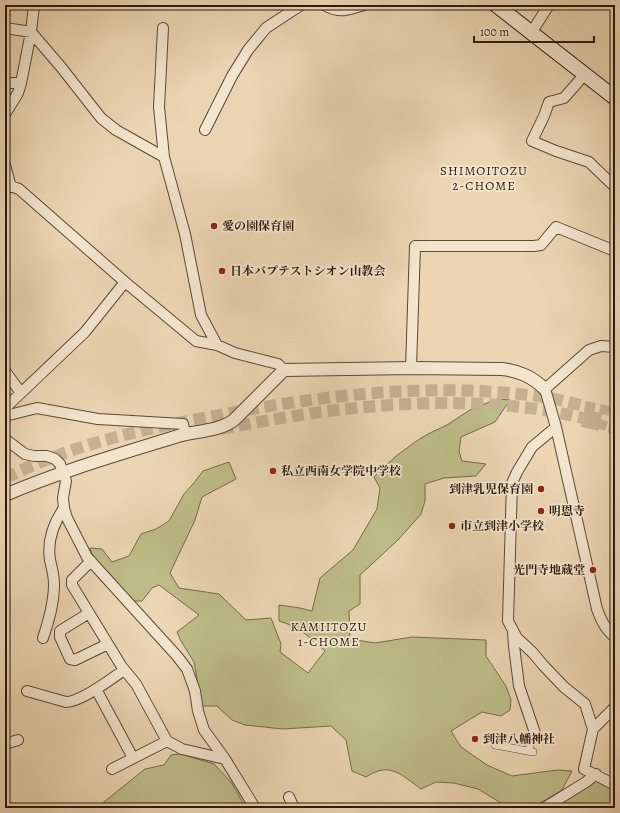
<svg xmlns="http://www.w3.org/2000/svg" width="620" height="813" font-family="Alegreya,'Noto Serif JP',serif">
  <rect width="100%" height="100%" fill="#ebd5b2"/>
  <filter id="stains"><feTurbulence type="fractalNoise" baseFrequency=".005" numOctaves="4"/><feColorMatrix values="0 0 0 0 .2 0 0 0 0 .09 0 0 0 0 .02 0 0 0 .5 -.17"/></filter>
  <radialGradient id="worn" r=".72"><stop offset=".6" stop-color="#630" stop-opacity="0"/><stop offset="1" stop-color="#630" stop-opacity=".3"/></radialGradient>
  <!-- green -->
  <path fill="#bdbc88" stroke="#746b4a" d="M497 399 510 400 495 422 461 437 459 451 462 461 486 464 476 476 444 478 425 484V501L421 514 398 540 360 575V604L349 611 350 639 375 643 412 637 486 640V656L506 686 511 700 510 710 501 716 482 712 451 731 461 747 487 765 512 776 557 770 572 771 562 790 532 808H509L478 789 454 783 436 782 421 789C401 775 390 761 366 777L352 771 346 740 331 726 283 729 245 725 232 720 217 706H202L194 662 181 641 177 632 199 615 159 585 152 588 142 601H133L94 560 90 548 102 549 112 562 129 556 141 534 156 529 169 521 184 494 193 484 203 471 229 462 236 479 202 497 195 520 170 573 179 588 219 594 246 620 271 618 281 644 280 652 308 673 325 651C309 637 300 627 279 621V605L300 608 312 611 320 578 353 550 377 509 380 488 374 477 395 457 415 442 428 434 447 425 470 410Z
    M181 754 214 764 231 782 246 808H99L104 802 145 769 164 765 171 755Z
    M595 780H599L615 791V808H549Z"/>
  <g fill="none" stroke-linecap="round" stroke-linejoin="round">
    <!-- minor-tunnel -->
    <path stroke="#c5b091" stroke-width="10" stroke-dasharray="10 5" stroke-linecap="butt" d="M585 406 615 412
      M583 418 615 429"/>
    <!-- tertiary-tunnel -->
    <path stroke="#c5b091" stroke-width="12" stroke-dasharray="12 6" stroke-linecap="butt" d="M221 429C327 408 437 394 544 410 557 412 570 415 583 418
      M5 478C19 472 32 465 46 460 103 437 165 425 225 414 329 394 438 382 544 397 557 399 571 403 585 406"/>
    <!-- motorway-tunnel -->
    <path stroke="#c5b091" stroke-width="18" stroke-dasharray="18 9" stroke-linecap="butt" d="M583 418 615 425"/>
    <!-- pedestrian casing -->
    <g stroke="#5b4936" stroke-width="8">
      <path id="pedestrian" d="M495 745 533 752
        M528 751 535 733"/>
    </g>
    <!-- minor casing -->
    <g stroke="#5b4936" stroke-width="12">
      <path id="minor" d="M324 5C341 14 346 10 364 5
        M5 28 31 32 61 67 101 118 116 130 164 157
        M163 28 159 107 164 157 185 234 201 315 217 345
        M531 33 549 5
        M585 74 564 98 549 102 544 116 532 141 556 151 589 162 615 187
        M5 83H21
        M5 114 18 93 21 83 31 32 34 5
        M205 130 232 76 248 50 266 28 301 5
        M5 165 11 187
        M5 184 19 189 125 282 196 341 217 345 235 353 278 364 284 370
        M615 347 601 346 589 350 545 389 556 427 597 609C601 620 605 629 615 637
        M411 368 415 246H534L541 245 556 227 615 251
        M5 371 21 393
        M5 408 85 332 125 282
        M5 416 37 408 98 419 183 424 185 434
        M556 427 532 447 517 472 512 483 508 621 517 638 533 653 543 665 564 687 585 704 593 729 584 769 615 785
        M5 439 25 454 34 456H47L55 459 60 464 66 481 63 498 64 508 67 518 87 557 177 656 187 669 195 691 198 711 204 730 225 759 255 808
        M91 561 72 580V585L122 667 136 684 167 741 182 749 225 759
        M89 613 60 631V637L70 659 75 660 108 644
        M513 632 514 646 519 686 535 733
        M43 638C49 620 54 603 54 584 54 576 52 568 50 560 47 541 53 524 64 508
        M96 689 133 758
        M27 691 66 702C81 702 111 679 124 670
        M593 729 615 707
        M5 744 18 740
        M112 769 167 741
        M289 797 294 808
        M544 808 586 782 596 774"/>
    </g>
    <!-- tertiary casing -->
    <g stroke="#5b4936" stroke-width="14">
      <path id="tertiary" d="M5 495C61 471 120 454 178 436 195 431 220 431 234 420L284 370 411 368 502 369C520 371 532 377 545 389"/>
    </g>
    <!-- secondary casing -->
    <g stroke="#2b1a0d" stroke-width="16">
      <path id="secondary" d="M496 5 615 98"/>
    </g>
    <!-- pedestrian -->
    <use href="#pedestrian" stroke="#f2e4cd" stroke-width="7"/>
    <!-- minor -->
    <use href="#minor" stroke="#f2e4cd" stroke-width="10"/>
    <!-- tertiary -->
    <use href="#tertiary" stroke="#f2e4cd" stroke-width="12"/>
    <!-- secondary -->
    <use href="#secondary" stroke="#f2e4cd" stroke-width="14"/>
  </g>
  <!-- markers -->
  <g fill="#8f2418" stroke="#f2e4cd" stroke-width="1.5">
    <circle cx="214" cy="226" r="4"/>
    <circle cx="222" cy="271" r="4"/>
    <circle cx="273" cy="471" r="4"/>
    <circle cx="541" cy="489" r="4"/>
    <circle cx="541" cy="511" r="4"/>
    <circle cx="452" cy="526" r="4"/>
    <circle cx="593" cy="570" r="4"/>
    <circle cx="475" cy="739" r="4"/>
  </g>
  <g text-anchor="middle" stroke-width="3.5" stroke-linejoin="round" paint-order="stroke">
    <!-- poi labels -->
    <g font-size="12" font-weight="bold" fill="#2b1a0d" stroke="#f2e4cd" text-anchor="start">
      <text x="222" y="230">愛の園保育園</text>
      <text x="230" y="275">日本バプテストシオン山教会</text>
      <text x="281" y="475">私立西南女学院中学校</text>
      <text x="533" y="493" text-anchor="end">到津乳児保育園</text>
      <text x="549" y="515">明恩寺</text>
      <text x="460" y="530">市立到津小学校</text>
      <text x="585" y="574" text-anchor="end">光門寺地蔵堂</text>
      <text x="483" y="743">到津八幡神社</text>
    </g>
    <!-- neighbourhood labels -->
    <g font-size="13" letter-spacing="1" fill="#2b1a0d" stroke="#f2e4cd">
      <text x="484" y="175">SHIMOITOZU<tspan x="484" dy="15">2-CHOME</tspan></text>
      <text x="329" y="631">KAMIITOZU<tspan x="329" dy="15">1-CHOME</tspan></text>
    </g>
  </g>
  <!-- margin -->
  <rect width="620" height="813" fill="none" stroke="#ebd5b2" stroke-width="20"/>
  <rect x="6" y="6" width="608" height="801" fill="none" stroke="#2b1a0d" stroke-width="2"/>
  <rect x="10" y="10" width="600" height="793" fill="none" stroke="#2b1a0d"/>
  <!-- scale -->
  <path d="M474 36v6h120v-6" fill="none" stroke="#2b1a0d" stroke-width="2"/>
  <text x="480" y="36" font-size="12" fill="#2b1a0d" stroke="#f2e4cd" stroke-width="3" paint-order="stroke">100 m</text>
  <rect width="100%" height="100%" filter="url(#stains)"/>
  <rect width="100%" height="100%" fill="url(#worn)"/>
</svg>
